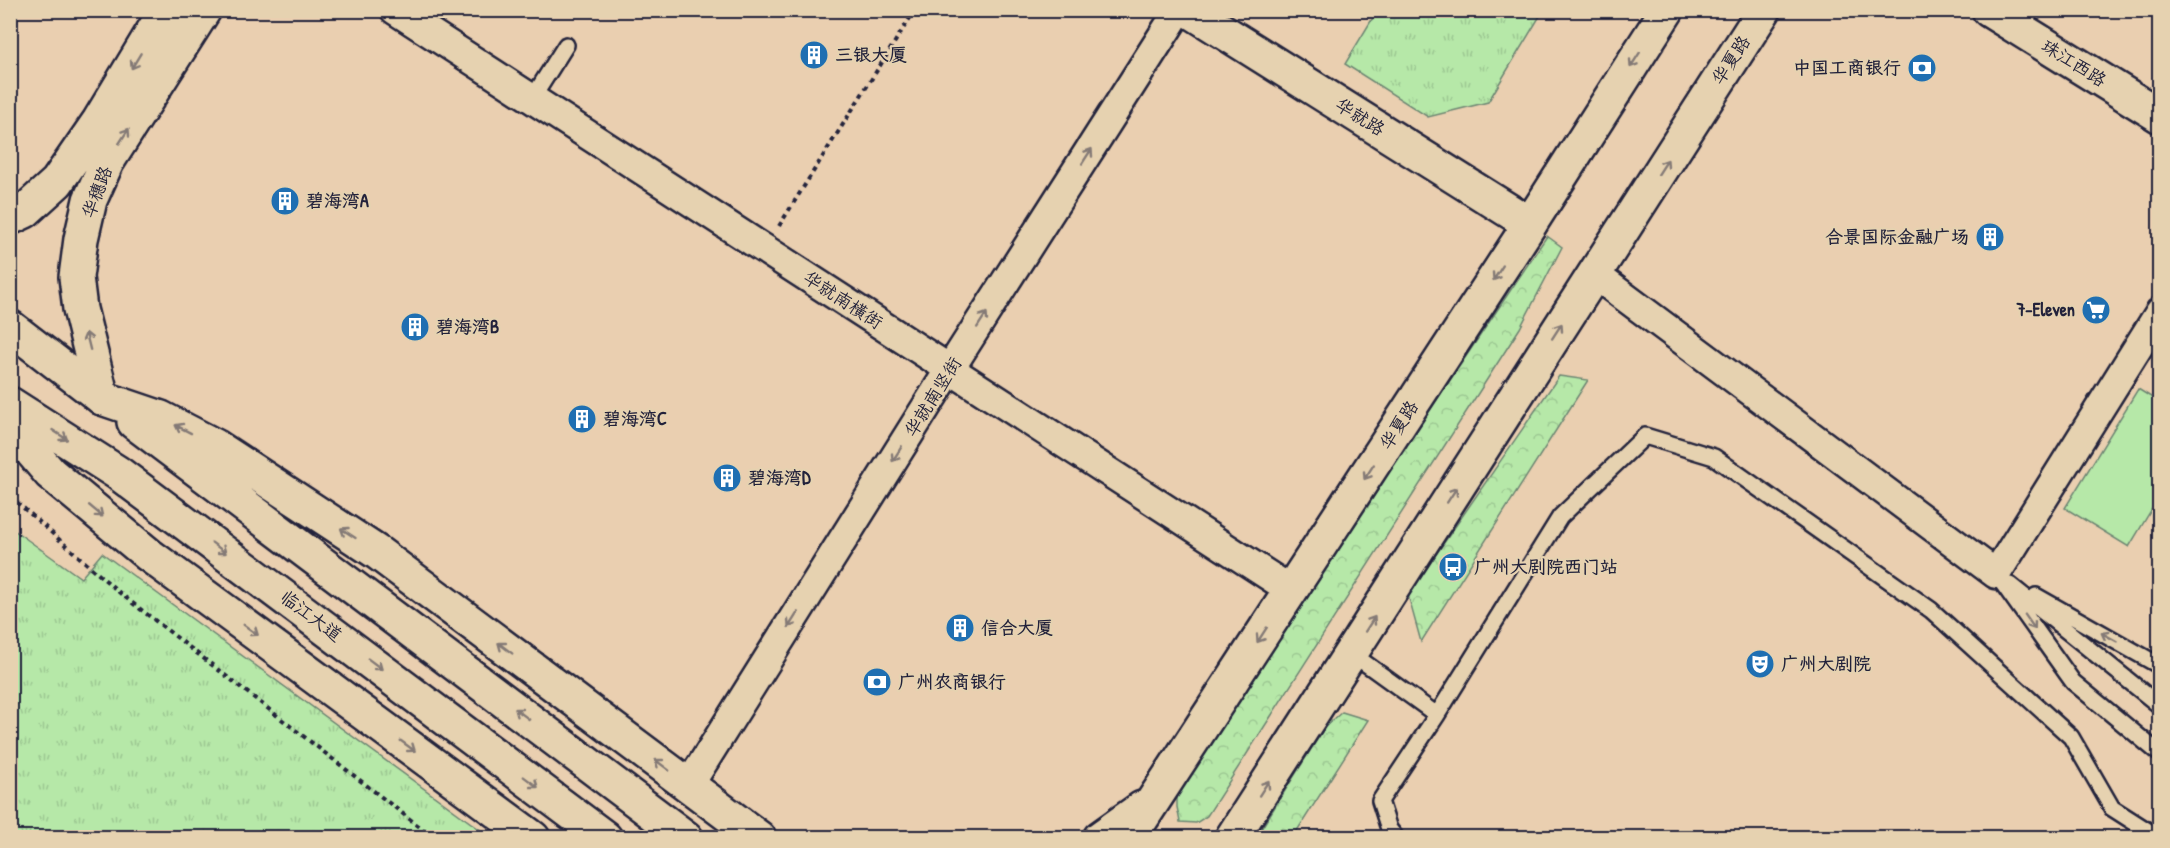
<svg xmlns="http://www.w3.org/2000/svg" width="2170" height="848" font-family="'Patrick Hand','LXGW WenKai TC',sans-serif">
  <defs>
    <pattern id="grass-tufts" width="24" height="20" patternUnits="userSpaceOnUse" patternTransform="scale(1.5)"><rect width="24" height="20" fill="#b6e8a8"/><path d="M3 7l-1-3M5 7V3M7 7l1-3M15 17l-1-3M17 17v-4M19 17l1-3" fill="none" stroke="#9cc792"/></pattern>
    <pattern id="forest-crowns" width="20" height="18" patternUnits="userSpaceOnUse" patternTransform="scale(1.5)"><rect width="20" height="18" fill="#b6e8a8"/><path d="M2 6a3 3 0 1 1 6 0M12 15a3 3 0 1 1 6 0" fill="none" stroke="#9cc792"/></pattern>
  </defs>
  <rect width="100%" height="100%" fill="#eacfb0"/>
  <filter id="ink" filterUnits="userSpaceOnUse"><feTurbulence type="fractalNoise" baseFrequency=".0167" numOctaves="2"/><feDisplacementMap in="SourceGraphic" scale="12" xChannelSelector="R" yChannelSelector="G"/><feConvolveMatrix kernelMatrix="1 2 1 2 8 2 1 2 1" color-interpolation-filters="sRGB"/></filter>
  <g filter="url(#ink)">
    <!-- grass -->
    <path fill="url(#grass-tufts)" stroke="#6c8572" stroke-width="1.5" d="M1377 11 1378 10 1543 11 1488 102 1428 117 1345 64Z
      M11 528 81 578 102 553 490 837H11Z"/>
    <!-- forest -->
    <path fill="url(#forest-crowns)" stroke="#6c8572" stroke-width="1.5" d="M1547 236 1562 247 1520 328 1207 816 1196 823 1180 822 1177 807V786Z
      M1559 376 1588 380 1421 642 1408 595Z
      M1342 712 1368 720 1293 837H1256L1325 727Z"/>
    <!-- pitch -->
    <path fill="#b6e8a8" stroke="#6c8572" stroke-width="1.5" d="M2138 389 2159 402V497L2129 547 2065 508Z"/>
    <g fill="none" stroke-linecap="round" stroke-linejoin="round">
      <!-- service casing -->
      <g stroke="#22223b" stroke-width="20">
        <path id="service" d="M532 99 566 45
          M1996 574 2073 682 2160 754
          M2010 585 2160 706
          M2036 596 2160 666
          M1351 653 1437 715 1380 801 1389 829 1396 838
          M1437 715 1560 517 1645 436 1714 457 1931 610 2071 737 2112 808 2159 838"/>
      </g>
      <!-- minor casing -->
      <g stroke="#22223b" stroke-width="33">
        <path id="minor" d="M395 10 1291 590
          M1594 274 1996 574 2160 312
          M689 785 960 353 1179 10"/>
      </g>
      <!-- tertiary casing -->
      <g stroke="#22223b" stroke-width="38">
        <path id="tertiary" d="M1189 10 1530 224
          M10 218 25 211 57 182 99 121 166 10
          M102 398 80 309 76 277 81 239 90 200 107 162 204 10"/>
      </g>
      <!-- secondary casing -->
      <g stroke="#22223b" stroke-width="38">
        <path id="secondary" d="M1989 10 2160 116
          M10 327 102 398 161 418 215 446 378 553 759 838
          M10 404 118 473 605 838
          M134 422 686 838
          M10 426 50 473 149 555 533 838
          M1100 838 1142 808
          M1129 838 1530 224 1667 10
          M1232 838 1764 10"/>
      </g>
      <!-- path -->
      <path stroke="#22223b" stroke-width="4" stroke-dasharray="4.5 4.5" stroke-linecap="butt" d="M779 226 915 10
        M10 496 121 594 434 838
        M167 838 181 835 231 838"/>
      <!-- service -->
      <use href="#service" stroke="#e6d2b0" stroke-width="15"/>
      <!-- minor -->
      <use href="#minor" stroke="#e6d2b0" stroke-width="28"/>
      <!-- tertiary -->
      <use href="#tertiary" stroke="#e6d2b0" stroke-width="33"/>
      <!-- secondary -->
      <use href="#secondary" stroke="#e6d2b0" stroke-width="33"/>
    </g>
    <!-- one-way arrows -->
    <defs><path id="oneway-shaft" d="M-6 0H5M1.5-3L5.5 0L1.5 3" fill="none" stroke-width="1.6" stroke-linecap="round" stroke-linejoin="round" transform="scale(1.5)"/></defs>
    <g stroke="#847a76">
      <use href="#oneway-shaft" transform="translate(1635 60) rotate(123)"/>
      <use href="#oneway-shaft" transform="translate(136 61) rotate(121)"/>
      <use href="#oneway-shaft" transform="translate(124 136) rotate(-57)"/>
      <use href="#oneway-shaft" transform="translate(1087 156) rotate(-57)"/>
      <use href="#oneway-shaft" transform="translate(1663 167) rotate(-57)"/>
      <use href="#oneway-shaft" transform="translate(1498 273) rotate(123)"/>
      <use href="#oneway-shaft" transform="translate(982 320) rotate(-57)"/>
      <use href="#oneway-shaft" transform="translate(1557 331) rotate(-57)"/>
      <use href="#oneway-shaft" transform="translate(88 341) rotate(-104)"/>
      <use href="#oneway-shaft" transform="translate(183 429) rotate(-153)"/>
      <use href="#oneway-shaft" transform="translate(60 435) rotate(33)"/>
      <use href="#oneway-shaft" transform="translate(897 454) rotate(122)"/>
      <use href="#oneway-shaft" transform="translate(1369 472) rotate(123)"/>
      <use href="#oneway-shaft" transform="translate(1452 495) rotate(-57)"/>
      <use href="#oneway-shaft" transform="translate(96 511) rotate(40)"/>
      <use href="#oneway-shaft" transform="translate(348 533) rotate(-147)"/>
      <use href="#oneway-shaft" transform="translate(219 548) rotate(37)"/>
      <use href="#oneway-shaft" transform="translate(793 620) rotate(122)"/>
      <use href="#oneway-shaft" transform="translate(2030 622) rotate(55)"/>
      <use href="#oneway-shaft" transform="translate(1370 624) rotate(-57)"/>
      <use href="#oneway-shaft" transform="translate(251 630) rotate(36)"/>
      <use href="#oneway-shaft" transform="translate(1262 635) rotate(123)"/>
      <use href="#oneway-shaft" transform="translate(2109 637) rotate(-151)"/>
      <use href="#oneway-shaft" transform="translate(505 648) rotate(-143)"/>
      <use href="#oneway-shaft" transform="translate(375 664) rotate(37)"/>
      <use href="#oneway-shaft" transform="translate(522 714) rotate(-143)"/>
      <use href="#oneway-shaft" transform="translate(408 746) rotate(36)"/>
      <use href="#oneway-shaft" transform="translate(662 765) rotate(-143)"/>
      <use href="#oneway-shaft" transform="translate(531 782) rotate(37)"/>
      <use href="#oneway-shaft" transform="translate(1264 788) rotate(-57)"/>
    </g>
  </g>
  <!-- icons -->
  <defs>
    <g id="building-disc" transform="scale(1.5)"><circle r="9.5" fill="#1f6fb2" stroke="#e6d2b0"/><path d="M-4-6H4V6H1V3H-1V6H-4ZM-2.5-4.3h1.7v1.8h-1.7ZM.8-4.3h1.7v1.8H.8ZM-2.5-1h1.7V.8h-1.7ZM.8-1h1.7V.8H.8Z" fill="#fff"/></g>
    <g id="bank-disc" transform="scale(1.5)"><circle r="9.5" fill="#1f6fb2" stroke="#e6d2b0"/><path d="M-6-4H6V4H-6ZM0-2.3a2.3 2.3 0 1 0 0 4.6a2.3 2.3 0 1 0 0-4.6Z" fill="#fff"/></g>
    <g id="supermarket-disc" transform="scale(1.5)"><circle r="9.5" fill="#1f6fb2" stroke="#e6d2b0"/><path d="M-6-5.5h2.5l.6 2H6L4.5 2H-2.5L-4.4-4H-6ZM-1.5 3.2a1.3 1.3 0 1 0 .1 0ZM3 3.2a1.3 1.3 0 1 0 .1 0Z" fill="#fff"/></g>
    <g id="bus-disc" transform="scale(1.5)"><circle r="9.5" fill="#1f6fb2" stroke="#e6d2b0"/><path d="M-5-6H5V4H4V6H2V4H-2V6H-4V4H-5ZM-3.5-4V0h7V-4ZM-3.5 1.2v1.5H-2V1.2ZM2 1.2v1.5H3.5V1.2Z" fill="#fff"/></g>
    <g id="theatre-disc" transform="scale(1.5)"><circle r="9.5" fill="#1f6fb2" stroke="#e6d2b0"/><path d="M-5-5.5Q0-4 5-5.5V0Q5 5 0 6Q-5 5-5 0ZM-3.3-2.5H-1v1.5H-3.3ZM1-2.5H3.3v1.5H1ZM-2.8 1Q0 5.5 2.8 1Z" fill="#fff"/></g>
  </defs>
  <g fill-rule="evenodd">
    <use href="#building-disc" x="814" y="55"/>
    <use href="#bank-disc" x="1922" y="68"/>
    <use href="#building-disc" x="285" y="201"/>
    <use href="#building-disc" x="1990" y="237"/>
    <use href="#supermarket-disc" x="2096" y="310"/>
    <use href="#building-disc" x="415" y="327"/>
    <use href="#building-disc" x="582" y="419"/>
    <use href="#building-disc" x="727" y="478"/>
    <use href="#bus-disc" x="1453" y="567"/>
    <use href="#building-disc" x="960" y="628"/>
    <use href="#theatre-disc" x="1760" y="664"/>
    <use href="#bank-disc" x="877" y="682"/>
  </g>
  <g text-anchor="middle" stroke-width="4.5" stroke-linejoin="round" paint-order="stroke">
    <!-- poi labels -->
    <g font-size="18" font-weight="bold" fill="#22223b" stroke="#e6d2b0" text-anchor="start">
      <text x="835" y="61">三银大厦</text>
      <text x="1901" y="74" text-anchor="end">中国工商银行</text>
      <text x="306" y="207">碧海湾A</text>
      <text x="1969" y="243" text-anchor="end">合景国际金融广场</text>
      <text x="2075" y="316" text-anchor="end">7-Eleven</text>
      <text x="436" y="333">碧海湾B</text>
      <text x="603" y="425">碧海湾C</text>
      <text x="748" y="484">碧海湾D</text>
      <text x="1474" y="573">广州大剧院西门站</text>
      <text x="981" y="634">信合大厦</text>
      <text x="1781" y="670">广州大剧院</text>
      <text x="898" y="688">广州农商银行</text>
    </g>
    <!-- street labels -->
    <g font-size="18" fill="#22223b" stroke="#e6d2b0">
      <text transform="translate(1731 60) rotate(-57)" y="6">华夏路</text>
      <text transform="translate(2074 63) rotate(32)" y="6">珠江西路</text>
      <text transform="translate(1360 117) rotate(32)" y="6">华就路</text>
      <text transform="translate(97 192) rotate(-69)" y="6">华穗路</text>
      <text transform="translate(843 300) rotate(33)" y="6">华就南横街</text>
      <text transform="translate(933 397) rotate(-58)" y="6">华就南竖街</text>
      <text transform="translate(1399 425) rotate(-57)" y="6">华夏路</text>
      <text transform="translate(311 616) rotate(37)" y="6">临江大道</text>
    </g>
  </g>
  <!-- margin -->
  <rect width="2170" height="848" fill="none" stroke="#e6d2b0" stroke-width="36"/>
  <rect x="18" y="18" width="2134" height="812" fill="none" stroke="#22223b" stroke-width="2" filter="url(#ink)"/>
</svg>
